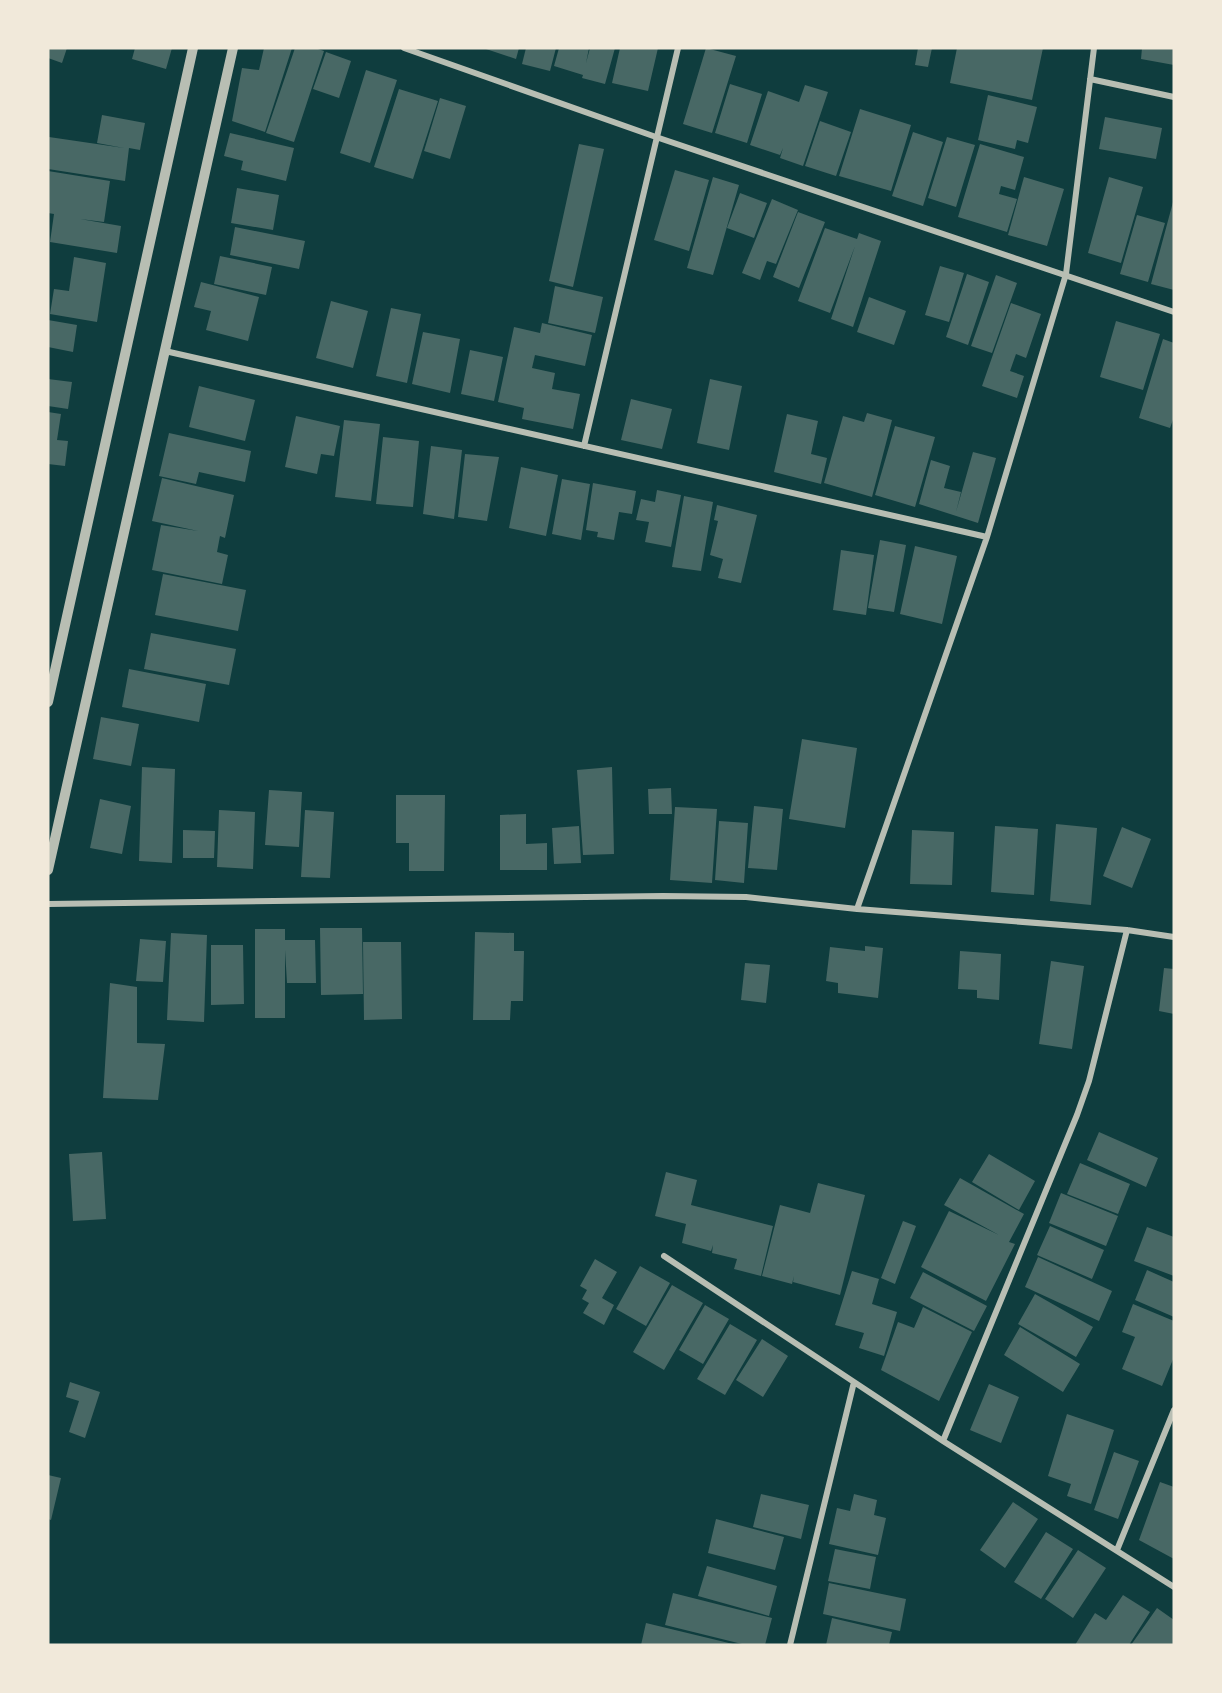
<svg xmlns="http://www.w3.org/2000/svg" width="1222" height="1693" font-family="'Nunito Sans',sans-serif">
  <rect width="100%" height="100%" fill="#0f3d3e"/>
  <!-- building -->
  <path fill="#486865" d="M48 48H67L62 63 48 58Z
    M135 48H172L166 69 132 59Z
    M264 48H292L265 132 232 121 242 68 259 70Z
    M295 48H315L324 51 294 142 266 133Z
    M483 48H519L516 59Z
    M526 48H556L550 71 522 64Z
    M559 48H589L586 63 590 48H615L605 84 582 78 583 75 554 66Z
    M620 48H658L648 91 612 83Z
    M706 48 736 56 712 133 683 124Z
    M918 48H932L928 67 915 65Z
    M957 48H1043L1032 100 950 83Z
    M1142 48H1174V65L1141 59Z
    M326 52 351 61 339 98 313 89Z
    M366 70 397 80 370 163 340 153Z
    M730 84 762 94 747 143 715 133Z
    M805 85 828 92 803 166 780 158 783 148 780 155 750 145 768 91 799 102Z
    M399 89 438 101 413 179 374 167Z
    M988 95 1037 107 1028 143 1017 140 1015 149 978 140Z
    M440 98 466 106 450 159 424 151Z
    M860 109 911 125 891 191 839 176Z
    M102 115 145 123 140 150 129 148 125 181 48 169 49 137 124 148 97 143Z
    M1105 117 1162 128 1156 159 1099 149Z
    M820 121 851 132 836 176 805 166Z
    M913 132 943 142 923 206 892 196Z
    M230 133 294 148 286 181 241 170 243 161 224 156Z
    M947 137 975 145 956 207 928 198Z
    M579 144 604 149 573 287 549 281Z
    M980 144 1024 157 1015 190 1001 186 999 194 1017 199 1007 232 958 217Z
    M675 170 709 180 689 251 654 240Z
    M48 171 110 181 104 222 80 219 121 226 117 253 50 242 54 214 48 213Z
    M713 177 739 185 713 275 687 268Z
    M1024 177 1064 189 1047 246 1008 235Z
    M1109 177 1143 187 1121 263 1088 253Z
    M237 188 279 195 273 230 231 223Z
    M740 193 767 203 754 238 727 228Z
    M772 199 798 210 776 264 767 261 760 280 742 273Z
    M1173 202H1174V290L1151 284Z
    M798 212 825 222 799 288 773 277Z
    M1137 215 1165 223 1148 282 1120 274Z
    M235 227 305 241 299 269 230 255Z
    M825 228 857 239 859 233 881 241 853 327 831 319 855 246 830 313 798 301Z
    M220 256 272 267 266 295 214 284Z
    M74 257 106 263 97 322 50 314 54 289 69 291Z
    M940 266 964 273 949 322 925 315Z
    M967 274 989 282 968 345 946 337Z
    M996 275 1017 283 992 353 971 346Z
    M201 282 259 297 248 341 206 330 211 311 194 307Z
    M555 286 603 297 595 333 548 323Z
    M869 297 906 311 894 345 857 332Z
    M331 301 368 311 353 368 316 358Z
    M1011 303 1041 314 1026 358 1016 354 1010 371 1024 376 1017 398 982 386Z
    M391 308 421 314 407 383 376 376Z
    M48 320 77 325 73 352 48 347Z
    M1116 321 1160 334 1143 390 1100 377Z
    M542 323 592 335 585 366 535 355 532 368 555 373 552 389 580 394 573 429 522 419 524 408 498 402 514 327 540 333Z
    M423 332 460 339 450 393 412 384Z
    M1163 339 1174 343V417L1170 428 1139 418Z
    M470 350 503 357 494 401 461 394Z
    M48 379 72 382 68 409 48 406Z
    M710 379 742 386 729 450 697 443Z
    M199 386 255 400 245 441 189 427Z
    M631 399 672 409 662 449 621 440Z
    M48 412 61 414 57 440 68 441 65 466 48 464Z
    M867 413 892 420 872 497 824 483 843 416 864 422Z
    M787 414 818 421 811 454 827 458 821 484 774 472Z
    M296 416 340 426 334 456 321 454 317 474 285 467Z
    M344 420 380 424 371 501 335 497Z
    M895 426 935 437 915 507 875 495Z
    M169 433 251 451 245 482 199 472 196 484 159 476Z
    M383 437 419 441 413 507 376 504Z
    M431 446 462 450 454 519 423 514Z
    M973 452 996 458 978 523 919 504 931 460 950 466 944 488 961 492 956 512Z
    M465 454 499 457 487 521 458 517Z
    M521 467 558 475 546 536 509 528Z
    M162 478 234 495 225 538 220 536 217 552 228 555 222 584 152 570 161 525 198 531 152 521Z
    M562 479 590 484 581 540 552 534Z
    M593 483 636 491 632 514 619 512 614 540 597 537 598 532 586 530Z
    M657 490 681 495 671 547 645 542 649 522 636 520 641 499 655 502Z
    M684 496 713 502 701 571 672 567Z
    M717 505 757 515 741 583 718 578 723 559 710 555 718 521 714 520Z
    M880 540 906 545 894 612 868 608Z
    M915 546 957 556 942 624 900 614Z
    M841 550 874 555 866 615 833 610Z
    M163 574 246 590 238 631 155 615Z
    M151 633 236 649 229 685 144 669Z
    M129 669 206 684 199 722 122 707Z
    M101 717 139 724 131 766 93 759Z
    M802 739 857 748 845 828 789 819Z
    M142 767 175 769 172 863 139 861Z
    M612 767 614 854 583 855 577 770Z
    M671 788 672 814H649L648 789Z
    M269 790 302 792 299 847 265 845Z
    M396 795H445L444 871H409V843H396Z
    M100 799 131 806 122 854 90 848Z
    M754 806 783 809 777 870 748 868Z
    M675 807 717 809 712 883 670 880Z
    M219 810 255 812 253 869 217 867Z
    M305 810 334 812 330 878 301 877Z
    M526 814V844L547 843V870H500V815Z
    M719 821 748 823 744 883 715 880Z
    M1056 824 1097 828 1091 905 1050 901Z
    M579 826 581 863 554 864 552 828Z
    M995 826 1038 829 1034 895 991 892Z
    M1122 827 1151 839 1132 888 1103 876Z
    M183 830 215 831 214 858H183Z
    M912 830 954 832 952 885 910 884Z
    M320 928H362L363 994 321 995Z
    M255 929H285V940H315L316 983H287L285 950V1018H255Z
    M475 932 514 933V951H524L523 1001H511L510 1020H473Z
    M171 933 207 935 204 1022 167 1020Z
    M140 939 166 941 163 982 136 981Z
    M363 942H401L402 1019 364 1020Z
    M211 945H243L244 1004 211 1005Z
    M865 946 883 948 878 998 838 993V983L826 981 830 947 865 951Z
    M960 951 1001 954 999 1000 977 998V990L958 989Z
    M1051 961 1084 966 1072 1049 1039 1044Z
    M745 963 770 965 766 1003 741 1000Z
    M1164 968 1174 969V1014L1159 1011Z
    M110 983 137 987V1043L165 1044 158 1100 103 1098Z
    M1099 1132 1158 1158 1146 1187 1087 1160Z
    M102 1152 106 1219 73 1221 69 1154Z
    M989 1154 1035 1181 1019 1210 972 1182Z
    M1080 1163 1130 1184 1118 1214 1067 1194Z
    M666 1172 697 1180 691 1205 773 1226 761 1276 734 1269 737 1259 712 1253 713 1245 711 1251 682 1243 686 1224 655 1216Z
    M960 1178 1024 1214 1009 1242 1015 1244 986 1301 921 1267 949 1211 999 1235 944 1205Z
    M818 1183 865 1195 840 1295 793 1282 794 1276 792 1284 762 1276 780 1205 810 1213Z
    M1061 1193 1118 1216 1106 1246 1049 1223Z
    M903 1221 916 1226 895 1284 881 1278Z
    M1050 1226 1104 1250 1092 1279 1037 1255Z
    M1147 1227 1174 1237V1276L1134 1261Z
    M1038 1257 1112 1291 1099 1321 1025 1287Z
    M595 1259 617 1272 602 1298 614 1305 604 1325 583 1313 589 1303 582 1299 587 1290 580 1286Z
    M640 1266 670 1283 646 1326 616 1309Z
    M1147 1270 1174 1282V1317L1135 1300Z
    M852 1271 879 1279 872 1304 897 1312 884 1356 859 1348 864 1333 835 1325Z
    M923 1272 987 1306 974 1331 910 1298Z
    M672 1285 703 1303 664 1370 633 1352Z
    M1035 1294 1093 1327 1076 1357 1018 1324Z
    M1133 1304 1174 1321V1357L1162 1386 1122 1369 1135 1337 1122 1332Z
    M705 1305 729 1319 703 1364 679 1350Z
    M923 1307 972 1332 939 1401 881 1370 898 1322 914 1328Z
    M730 1324 757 1340 725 1395 697 1379Z
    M1020 1327 1080 1364 1063 1392 1004 1355Z
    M762 1339 788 1356 763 1397 736 1380Z
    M70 1382 100 1392 85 1438 69 1432 79 1401 66 1397Z
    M989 1384 1019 1397 1001 1443 970 1430Z
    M1067 1414 1114 1430 1091 1504 1067 1496 1071 1484 1048 1476Z
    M1114 1452 1139 1461 1118 1519 1094 1510Z
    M48 1475 61 1478 51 1520 48 1519Z
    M1160 1482 1174 1487V1559L1139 1540Z
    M761 1494 809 1505 801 1539 753 1527Z
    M854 1494 877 1500 874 1515 886 1518 878 1555 829 1544 837 1508 850 1511Z
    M1013 1502 1038 1519 1005 1568 980 1550Z
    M716 1519 784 1537 775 1570 708 1553Z
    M1046 1532 1073 1549 1041 1599 1014 1582Z
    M835 1549 876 1557 870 1589 828 1581Z
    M1078 1550 1106 1568 1073 1618 1045 1599Z
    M707 1566 777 1586 769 1616 698 1596Z
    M829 1583 906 1599 900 1631 823 1614Z
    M673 1593 772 1618 765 1645H746L665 1625Z
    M1123 1595 1150 1612 1129 1645H1075L1095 1613 1106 1620Z
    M1157 1608 1174 1620V1644L1131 1645Z
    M832 1618 892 1632 889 1645H826Z
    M646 1623 733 1644V1645H641Z"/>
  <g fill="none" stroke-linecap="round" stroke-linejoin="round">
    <!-- minor -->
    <path stroke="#b8beb3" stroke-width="6" d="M404 48 656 137 1174 312
      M1090 79 1174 97
      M165 351 987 537
      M584 446 678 48
      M48 904 663 896 746 897 857 909 1127 930 1174 937
      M857 909 987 537 1066 274 1094 48
      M664 1256 943 1441 1174 1587
      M943 1441 1077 1115 1089 1081 1127 930
      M1117 1550 1174 1410
      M790 1645 854 1382"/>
    <!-- tertiary -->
    <path stroke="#b8beb3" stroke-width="10" d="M48 702 193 48
      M48 870 233 48"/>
  </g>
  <!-- border -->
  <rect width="1222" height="1693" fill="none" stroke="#f1e9da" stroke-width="99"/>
</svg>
